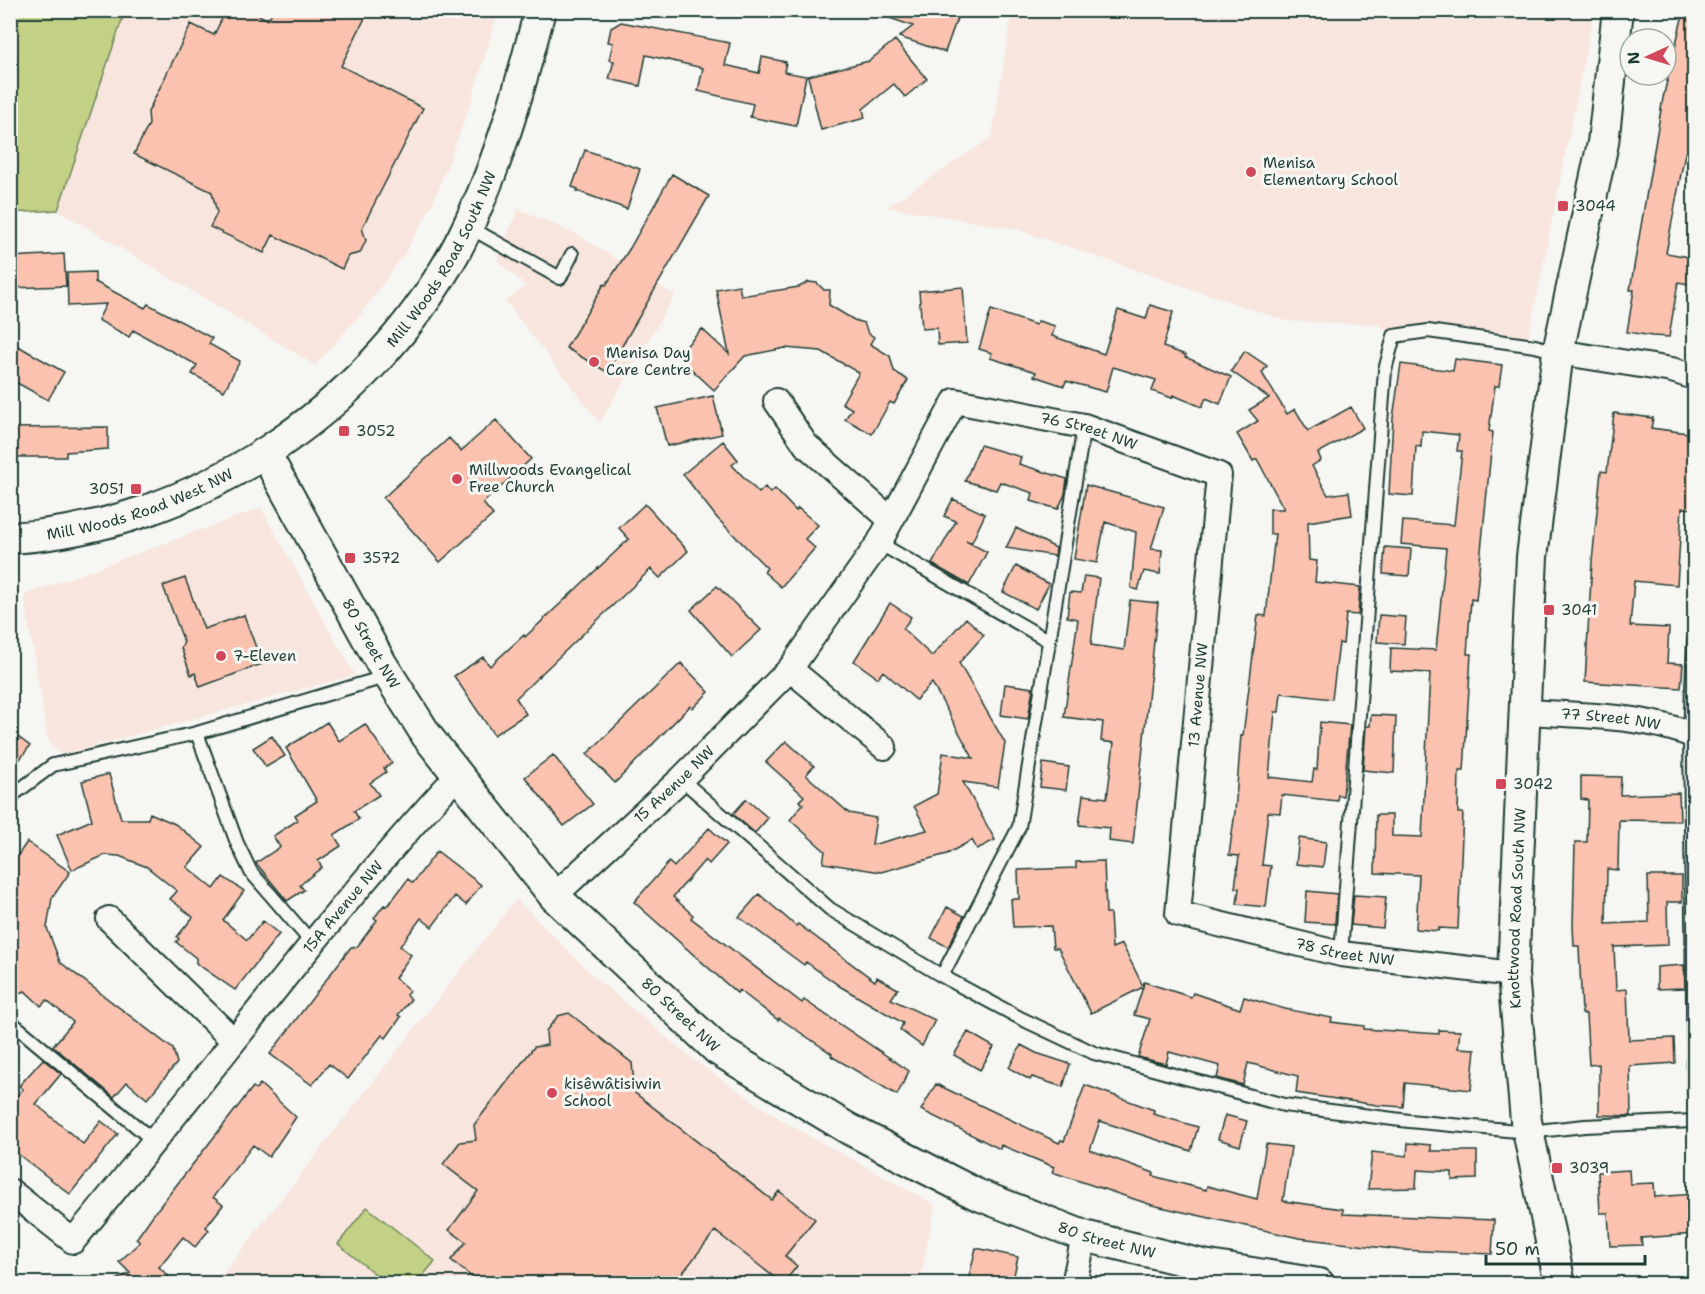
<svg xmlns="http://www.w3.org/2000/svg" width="1705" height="1294" font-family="'Shantell Sans',sans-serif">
  <rect width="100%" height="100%" fill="#f6f6f2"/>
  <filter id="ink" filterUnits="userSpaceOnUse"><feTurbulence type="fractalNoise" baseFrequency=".0167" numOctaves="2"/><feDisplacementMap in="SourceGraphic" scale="12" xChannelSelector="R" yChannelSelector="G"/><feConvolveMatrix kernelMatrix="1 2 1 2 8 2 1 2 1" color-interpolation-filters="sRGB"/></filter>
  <g filter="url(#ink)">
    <!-- built -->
    <path fill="#f8e6de" d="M125 11H498L471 103 433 203 405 253 361 314 315 365 58 210Z
      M1012 11H1594L1527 345 1428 332 1394 336 1379 325 1286 321 1016 229 887 207 992 137Z
      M518 209 578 235 675 295 600 423 505 301 526 286 497 261Z
      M261 508 355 675 61 755 48 741 24 595Z
      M516 899 598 980 696 1062 786 1123 935 1205 920 1283 215 1284Z"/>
    <!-- green -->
    <path fill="#c2d185" stroke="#70875c" stroke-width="1.5" d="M11 10 125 11 58 210 11 213Z
      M367 1207 435 1261 417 1283H386L338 1244Z"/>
    <!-- building -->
    <path fill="#fbc2b0" stroke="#1f3d34" stroke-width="1.5" d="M226 10H250L268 20 273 10H369L341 66 423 108 362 228 366 240 360 253 348 256 342 269 273 235 264 253 210 227 217 213 212 192 134 154 149 124 148 112 191 24 214 35Z
      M876 10H960L945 52 899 37 913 26 875 13Z
      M1684 10H1695V143L1692 154 1685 153 1666 253 1695 258V285L1678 282 1669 337 1652 336 1627 332 1634 290H1630L1663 98Z
      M621 22 730 43 725 65 759 73 762 57 786 62 784 72 806 76 796 126 750 117 753 104 698 91 703 68 646 55 640 86 609 79 614 61 609 60 613 43 608 42 611 28Z
      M895 40 927 79 905 97 894 84 863 109 865 118 821 130 808 76 869 61Z
      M585 150 640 169 627 209 577 191 578 189 572 187Z
      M672 174 709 196 607 372 566 348 604 284 606 285 630 248Z
      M64 254 66 286 10 288V257Z
      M95 272V282L145 308 148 304 212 338 209 344 240 361 224 391 192 374 197 365 133 330 129 337 98 320 106 304 68 306 67 273Z
      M809 282 817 283 824 290H830L829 305 854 320 864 323 868 333 874 337 870 344 890 356 894 371 908 380 894 404 890 402 872 434 845 419 852 409 842 403 859 373 821 351 785 348 745 356 714 390 677 356 702 329 729 354 716 289 739 285 741 296 799 287Z
      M963 287 967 343 938 345 937 328 922 329 919 291Z
      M1150 305 1173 312 1163 347 1186 355 1185 357 1231 377 1220 404 1206 398 1202 407 1173 395 1172 398 1152 391 1156 380 1113 367 1106 392 1066 381 1064 386 1034 376 1036 372 990 358 992 353 979 349 991 310 1036 325 1038 321 1055 326 1052 336 1104 354 1118 310 1146 319Z
      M18 346 64 372 48 400 10 379V358Z
      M1245 351 1267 366 1262 373 1287 414 1295 409 1308 431 1351 407 1363 428 1318 453 1321 460 1312 466 1328 495 1349 492 1352 515 1308 522 1309 560 1317 561 1315 582 1360 587 1358 615 1346 614 1343 644 1339 643 1332 699 1281 693 1279 712H1275L1269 777 1312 782 1314 769 1317 770 1320 722 1350 725 1343 796 1338 795 1337 801 1282 795 1280 813 1268 812 1262 865 1271 866 1266 907 1237 904 1239 888H1235L1239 856 1229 855 1235 812 1241 735H1243L1258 615 1266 616 1275 534H1270V509H1284L1257 459 1253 461 1237 434 1258 421 1249 410 1269 398 1231 371Z
      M1455 359 1502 365 1499 386H1495L1489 431 1493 432 1476 600 1471 599 1467 654H1471L1464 771H1459L1458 813H1463L1458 929 1439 928 1438 931 1416 929 1419 875 1375 873 1376 815H1392V836L1422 837 1430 673 1390 671 1391 648 1436 650 1446 548 1401 544 1403 521 1454 525 1462 451H1457L1459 435 1422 431 1421 447 1416 446 1413 496 1389 494 1393 418 1401 364 1453 371Z
      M713 396 722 434 667 446 657 408Z
      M1614 413 1653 418 1651 428 1695 434V509L1682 508 1677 585 1634 581 1630 626 1669 628 1667 663 1683 664 1681 688 1585 682 1592 562 1601 471 1607 472Z
      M496 420 531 459 483 503 493 515 440 562 383 498 449 438 461 451Z
      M108 427V449L66 452V457H10V428Z
      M723 441 738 460 732 465 759 493 765 487 770 493 775 489 796 511 798 508 818 525 805 539 815 548 781 587 764 572 767 568 717 518 683 474Z
      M980 445 1021 457 1019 464 1067 479 1065 494 1058 509 1031 501 1033 493 1000 482 996 490 965 481Z
      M1086 485 1164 507 1151 549 1162 550 1160 574 1144 571 1138 590 1131 588 1136 532 1105 522 1097 563 1074 559Z
      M953 499 985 514 972 542 966 541 987 552 969 585 932 564 956 521 944 516Z
      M645 504 688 551 660 578 651 569 516 698 526 714 494 735 454 676 483 657 490 666 524 635 525 637 629 539 619 528Z
      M1016 528 1056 548 1055 556 1006 548Z
      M1385 547 1411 549 1409 576 1383 574Z
      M1016 566 1049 584 1036 609 1003 592Z
      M1084 576 1099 578 1091 645 1124 650 1130 600 1158 603 1133 844 1109 841 1110 828 1079 825 1083 795 1107 798 1114 743 1101 741 1103 722 1064 717 1078 619 1067 617 1070 592 1081 593Z
      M185 578 204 629 244 615 262 664 200 687 195 673 191 675 181 648 184 642 163 586Z
      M717 586 761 630 732 657 691 610Z
      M890 603 911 617 903 629 932 656 966 618 984 635 959 663 1005 743 998 787 963 782 995 840 977 849 972 840 947 854 881 872 823 863 825 851 790 820 803 804 799 801 804 796 766 762 786 741 814 766 806 775 849 813 876 818 872 845 927 830 914 806 937 794 943 753 973 758 932 683 916 700 883 671 878 678 854 661Z
      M1379 615 1406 617 1404 644 1377 642Z
      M681 663 709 692 693 708 690 706 615 783 587 754Z
      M1005 684 1033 688 1028 719 1001 715Z
      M1371 715 1396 716 1394 773 1363 770 1366 726H1370Z
      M327 722 339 741 365 724 392 763 384 768 386 772 370 783 379 795 354 811 359 819 334 835 341 846 318 861 322 867 300 885 304 890 287 901 256 863 280 847 273 836 298 820 295 815 317 801 286 748Z
      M10 731 30 746 10 772Z
      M272 736 285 756 266 767 253 748Z
      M553 755 593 804 564 826 525 777Z
      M1043 763 1069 767 1066 790 1040 787Z
      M109 774 121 819H148L150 813 175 824 204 847 187 867 214 889 223 877 244 891 223 920 247 940 263 921 279 934 235 990 196 963V958L176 942 179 939 177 937 193 917 170 899 177 891 147 867 119 856 105 855 72 870 57 835 92 820 82 781Z
      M1581 776 1621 777 1620 795 1679 793 1680 821 1619 820 1618 870 1607 869 1606 924 1649 922 1648 876H1682V902H1667L1668 945 1614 947 1616 990 1627 989 1629 1040 1674 1038 1675 1063 1630 1066 1631 1116 1599 1115V1064L1589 1065 1586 1014H1582L1579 946H1574L1573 926 1575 842H1587L1588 800 1581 799Z
      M746 799 768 818 755 833 733 814Z
      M709 828 727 844 709 864 705 860 673 897 693 915 691 918 802 1003 804 1000 909 1071 897 1095 831 1056 832 1054 779 1018 778 1020 739 990 737 993 634 902 669 862 674 867Z
      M1299 838 1326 842 1323 867 1296 864Z
      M27 842 70 872 52 898 47 928 60 962 173 1049 177 1063 147 1099 127 1082 114 1097 53 1046 73 1022 47 1000 41 1006 25 991 10 998V897L16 864 13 862Z
      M437 851 481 885 466 905 455 896 432 927 421 918 400 946 411 955 395 978 410 991 406 995 411 999 398 1015 401 1017 386 1038 382 1035 348 1079 329 1064 312 1085 270 1054 351 947H357L377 920 374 918 384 905 386 906 390 903 408 879 413 883Z
      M1104 861 1106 913H1110L1112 948 1122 944 1143 986 1144 982 1191 997 1193 993 1240 1009 1244 997 1285 1009 1332 1018 1331 1022 1364 1026V1029L1439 1034V1030L1460 1031 1458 1048 1475 1049 1471 1090 1405 1083 1403 1107 1377 1105 1296 1093 1298 1076 1248 1063 1243 1085 1217 1078 1220 1066 1169 1052 1166 1064 1138 1057 1150 1019 1134 1015 1143 987 1091 1013 1058 948H1053L1051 926 1013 927 1011 899H1019L1018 870 1076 868V862Z
      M1307 891 1337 894 1335 924 1305 922Z
      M759 894 796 926 798 924 875 981 877 977 898 989 891 999 935 1020 922 1046 900 1030 903 1023 841 987 806 962 804 965 739 917Z
      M1354 895 1386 897 1383 928 1351 925Z
      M947 907 964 916 948 947 931 938Z
      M1684 965 1685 988 1657 989V967Z
      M569 1013 632 1063 635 1093 772 1200 779 1191 815 1219 785 1256 797 1266 783 1284 715 1231 674 1284H480L451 1260 466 1242 449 1230 478 1191 443 1164 460 1142 476 1140 474 1125 534 1047 547 1045 546 1031 558 1016Z
      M968 1032 994 1047 980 1070 954 1055Z
      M1021 1045 1036 1053 1070 1064 1063 1087 1032 1077 1030 1080 1009 1068Z
      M43 1059 61 1074 36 1104 83 1144 101 1121 118 1134 70 1194 10 1148V1103L23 1089 19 1086Z
      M260 1084 296 1117 269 1157 253 1145 213 1197 223 1205 206 1227 209 1230 195 1247 183 1237 159 1267 176 1284H109L130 1273 119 1262 140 1242 136 1239 153 1215 229 1118 253 1087 256 1089Z
      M936 1084 1059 1143 1061 1140 1064 1141 1085 1085 1154 1110 1153 1114 1198 1127 1191 1151 1100 1121 1090 1150 1154 1173 1153 1176 1206 1190 1207 1186 1257 1199 1266 1144 1291 1147 1283 1201 1343 1209V1214L1494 1220 1492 1254 1401 1250 1299 1238 1152 1205 1052 1172 1054 1167 1001 1145 1000 1149 921 1110Z
      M1225 1115 1247 1121 1240 1146 1218 1139Z
      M1408 1143 1431 1145V1151H1477V1179L1452 1180V1172L1417 1170 1416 1188 1368 1189 1372 1152 1407 1156Z
      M1629 1170 1630 1184 1654 1183 1655 1197 1695 1194V1234L1641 1238 1642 1245 1610 1246 1608 1213H1600L1598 1172Z
      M976 1248 1018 1257 1012 1284 968 1281Z"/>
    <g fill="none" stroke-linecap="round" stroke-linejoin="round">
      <!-- service casing -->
      <g stroke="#1f3d34" stroke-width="16">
        <path id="service" d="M467 226 560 278 572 254
          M879 543 1049 641
          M1694 642 1690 734 1694 1093
          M197 733 388 676
          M681 779 830 909 942 976 1022 1019 1094 1053 1284 1105 1409 1121 1528 1132 1585 1126 1694 1121
          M10 797 53 765 197 733 237 843 251 872 312 943
          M1341 954 1385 370 1394 336 1428 331 1535 346 1558 352
          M942 976 1019 827 1084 426
          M10 1021 155 1142"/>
      </g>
      <!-- minor casing -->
      <g stroke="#1f3d34" stroke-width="28">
        <g id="minor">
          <path d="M1558 352 1672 370 1694 377"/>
          <path d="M776 401 806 445 890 519"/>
          <path d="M790 669 884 747"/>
          <path id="s1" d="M1525 712C1578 715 1645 715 1694 736"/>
          <path id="s2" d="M554 896 681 779 790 669 879 543 955 401 1084 426 1219 475 1178 914 1341 954 1513 974"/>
          <path d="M109 919 233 1040"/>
          <path id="s3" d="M10 1191 73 1241C202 1086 320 924 457 776"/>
          <path d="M1074 1284 1084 1236"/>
        </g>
      </g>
      <!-- tertiary casing -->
      <g stroke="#1f3d34" stroke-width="34">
        <g id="tertiary">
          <path id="s4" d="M265 453 381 663 427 736 554 896 718 1050 849 1129 976 1194 1084 1236 1203 1265 1319 1284"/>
          <path id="s5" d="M10 538C195 527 368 410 456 250 496 175 519 92 540 10"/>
          <path id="s6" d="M1560 1284 1526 1121 1513 974 1525 703 1532 557 1558 352 1603 143 1618 10"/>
        </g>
      </g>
      <!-- service -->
      <use href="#service" stroke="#f6f6f2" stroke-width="12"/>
      <!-- minor -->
      <use href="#minor" stroke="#f6f6f2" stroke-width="24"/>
      <!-- tertiary -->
      <use href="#tertiary" stroke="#f6f6f2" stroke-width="30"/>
    </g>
  </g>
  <!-- markers -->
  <g fill="#d1495b" stroke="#f6f6f2" stroke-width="2">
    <circle cx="1251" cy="172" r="6"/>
    <rect x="1557" y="200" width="12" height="12" rx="3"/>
    <circle cx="594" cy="362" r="6"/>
    <rect x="338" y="425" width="12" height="12" rx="3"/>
    <circle cx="457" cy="479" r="6"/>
    <rect x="130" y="483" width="12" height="12" rx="3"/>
    <rect x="344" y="552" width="12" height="12" rx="3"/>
    <rect x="1543" y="604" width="12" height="12" rx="3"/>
    <circle cx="221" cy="656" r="6"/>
    <rect x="1495" y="778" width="12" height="12" rx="3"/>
    <circle cx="552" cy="1093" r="6"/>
    <rect x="1551" y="1162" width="12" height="12" rx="3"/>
  </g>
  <g text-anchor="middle" stroke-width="6" stroke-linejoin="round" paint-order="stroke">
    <!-- poi labels -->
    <g font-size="15" fill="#1f3d34" stroke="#f6f6f2" text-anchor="start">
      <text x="1263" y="168">Menisa<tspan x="1263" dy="17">Elementary School</tspan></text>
      <text x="1575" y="211">3044</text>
      <text x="606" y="358">Menisa Day<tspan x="606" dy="17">Care Centre</tspan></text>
      <text x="356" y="436">3052</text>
      <text x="469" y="475">Millwoods Evangelical<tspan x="469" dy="17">Free Church</tspan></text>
      <text x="124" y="494" text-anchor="end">3051</text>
      <text x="362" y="563">3572</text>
      <text x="1561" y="615">3041</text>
      <text x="233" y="661">7-Eleven</text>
      <text x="1513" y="789">3042</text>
      <text x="564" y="1089">kisêwâtisiwin<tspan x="564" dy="17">School</tspan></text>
      <text x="1569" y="1173">3039</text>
    </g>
    <!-- street labels -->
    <g font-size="15" fill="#1f3d34" stroke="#f6f6f2">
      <text dy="5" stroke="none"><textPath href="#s5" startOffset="538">Mill Woods Road South NW</textPath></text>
      <text dy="5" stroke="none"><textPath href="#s2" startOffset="780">76 Street NW</textPath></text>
      <text dy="5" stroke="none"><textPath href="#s5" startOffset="135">Mill Woods Road West NW</textPath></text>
      <text dy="5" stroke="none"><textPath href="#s4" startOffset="218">80 Street NW</textPath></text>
      <text transform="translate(1198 695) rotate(-85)" y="5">13 Avenue NW</text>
      <text dy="5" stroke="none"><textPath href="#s1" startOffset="86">77 Street NW</textPath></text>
      <text dy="5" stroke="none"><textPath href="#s2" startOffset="164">15 Avenue NW</textPath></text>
      <text dy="5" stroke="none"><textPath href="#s3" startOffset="510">15A Avenue NW</textPath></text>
      <text dy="5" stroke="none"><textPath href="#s6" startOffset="380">Knottwood Road South NW</textPath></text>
      <text dy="5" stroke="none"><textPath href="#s2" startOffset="1530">78 Street NW</textPath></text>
      <text dy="5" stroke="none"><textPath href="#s4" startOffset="704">80 Street NW</textPath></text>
      <text dy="5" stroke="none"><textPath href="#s4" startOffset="1190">80 Street NW</textPath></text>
    </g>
  </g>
  <!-- margin -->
  <rect width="1705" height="1294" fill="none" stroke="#f6f6f2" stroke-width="36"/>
  <rect x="18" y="18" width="1669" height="1258" fill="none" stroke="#1f3d34" stroke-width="2" filter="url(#ink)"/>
  <!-- north arrow -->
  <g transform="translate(1648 57) rotate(266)"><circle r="28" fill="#f6f6f2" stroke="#a0aca6" stroke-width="1.5"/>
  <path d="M0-4.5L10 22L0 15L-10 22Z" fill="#d1495b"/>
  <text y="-9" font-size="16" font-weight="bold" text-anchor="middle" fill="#1f3d34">N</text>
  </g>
  <!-- scale -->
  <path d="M1486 1255v9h159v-9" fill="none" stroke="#1f3d34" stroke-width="3"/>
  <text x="1495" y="1255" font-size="18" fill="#1f3d34" stroke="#f6f6f2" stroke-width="4.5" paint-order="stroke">50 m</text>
</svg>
